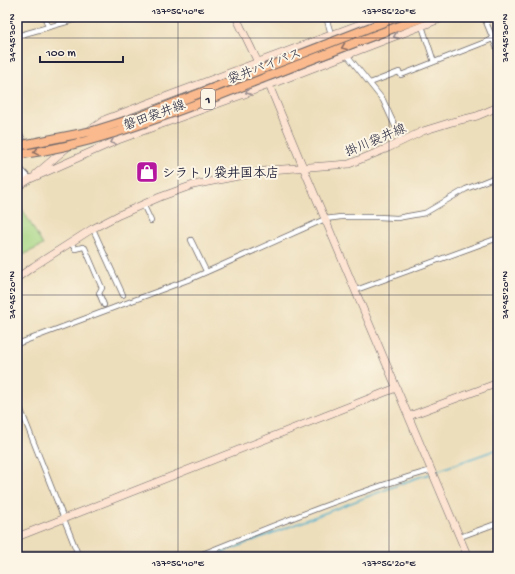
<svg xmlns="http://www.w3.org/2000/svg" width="515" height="574" font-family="'Gochi Hand','Klee One',sans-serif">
  <rect width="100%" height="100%" fill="#fcf5e5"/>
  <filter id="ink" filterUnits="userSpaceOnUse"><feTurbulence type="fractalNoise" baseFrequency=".025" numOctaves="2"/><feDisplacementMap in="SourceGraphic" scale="8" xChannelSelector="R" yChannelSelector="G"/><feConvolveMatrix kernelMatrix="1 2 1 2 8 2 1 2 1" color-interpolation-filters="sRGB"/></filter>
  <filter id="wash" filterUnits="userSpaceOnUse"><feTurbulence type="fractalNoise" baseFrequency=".012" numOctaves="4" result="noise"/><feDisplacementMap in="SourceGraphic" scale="16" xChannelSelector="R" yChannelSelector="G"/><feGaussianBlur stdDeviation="0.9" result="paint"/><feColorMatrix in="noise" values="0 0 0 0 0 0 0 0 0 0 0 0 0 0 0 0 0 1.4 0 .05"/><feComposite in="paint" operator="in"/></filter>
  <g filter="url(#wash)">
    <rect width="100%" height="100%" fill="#eddebb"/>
    <!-- garden -->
    <path fill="#a6d685" stroke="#647c60" d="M17 200 43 245 17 258Z"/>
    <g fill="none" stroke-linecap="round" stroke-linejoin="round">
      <!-- stream -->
      <path stroke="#4bacca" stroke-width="1.5" d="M434 472 498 449
        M210 557 416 478 430 474"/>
    </g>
  </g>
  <g filter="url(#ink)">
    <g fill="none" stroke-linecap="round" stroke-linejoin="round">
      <!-- street casing -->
      <g stroke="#696468" stroke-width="6">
        <path id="street" d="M45 17 48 27
          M326 17 331 34
          M484 17 498 51
          M422 26 434 62
          M17 36 84 17
          M347 55 383 100 402 141
          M370 83 399 72 401 75 493 39
          M17 128 23 140 17 141
          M17 165 30 179
          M17 173 28 179
          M143 204 151 221
          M93 229 123 295
          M191 240 206 271
          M71 243 75 249 83 247 85 248 102 288 99 293 104 305
          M356 290 498 238
          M17 344 193 278 325 219 341 217H378L397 218 425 213 466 189 498 176
          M17 400 79 557
          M460 537 498 523
          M195 557C273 526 351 493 432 470"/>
      </g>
      <!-- secondary casing -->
      <g stroke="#696468" stroke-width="8">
        <path id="secondary" d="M236 17 269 85 303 167 468 557
          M36 174 77 139 106 119 379 17
          M17 187 30 179 118 140 269 85 445 17
          M17 278 34 266 92 229 119 215 160 197 193 185 270 170 349 164 388 148 423 131 452 122 477 116 498 107
          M409 416 498 383
          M17 537 396 388"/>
      </g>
      <!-- highway casing -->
      <g stroke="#696468" stroke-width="10">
        <path id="highway" d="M389 20 398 17
          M394 28 425 17"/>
      </g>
      <!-- street -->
      <use href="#street" stroke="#fff" stroke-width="4.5"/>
      <!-- secondary -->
      <use href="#secondary" stroke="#fde3d1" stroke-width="7"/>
      <!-- highway -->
      <use href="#highway" stroke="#fbba8d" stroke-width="8"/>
      <!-- highway-bridge casing -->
      <g stroke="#696468" stroke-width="10" stroke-linecap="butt">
        <path id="highway-bridge" d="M17 146 93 131 141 116 389 20
          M17 155C87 146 152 121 218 96 277 73 335 50 394 28"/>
      </g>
      <!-- highway-bridge -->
      <use href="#highway-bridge" stroke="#fbba8d" stroke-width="8"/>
    </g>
    <!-- one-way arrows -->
    <defs><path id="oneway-chevron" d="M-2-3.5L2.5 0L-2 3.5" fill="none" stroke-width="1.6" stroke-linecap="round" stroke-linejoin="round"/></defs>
    <g stroke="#9a8c8e">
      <use href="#oneway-chevron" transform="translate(396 36) rotate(159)"/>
      <use href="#oneway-chevron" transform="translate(248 92) rotate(160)"/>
      <use href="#oneway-chevron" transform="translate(113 142) rotate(156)"/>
    </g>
    <g stroke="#8e6e64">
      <use href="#oneway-chevron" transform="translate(344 47) rotate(159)"/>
      <use href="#oneway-chevron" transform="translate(36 152) rotate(170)"/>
    </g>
  </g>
  <!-- ticks -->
  <path fill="none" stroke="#22223b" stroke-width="1" stroke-opacity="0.45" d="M178 17V557M389 17V557M17 38H498M17 295H498M17 551H498"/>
  <!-- icons -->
  <defs>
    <g id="shop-square" transform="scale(1.15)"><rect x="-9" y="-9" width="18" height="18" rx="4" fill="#b5179e" stroke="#fcf5e5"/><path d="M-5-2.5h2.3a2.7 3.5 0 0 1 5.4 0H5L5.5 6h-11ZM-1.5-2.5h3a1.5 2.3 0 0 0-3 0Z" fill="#fff"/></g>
  </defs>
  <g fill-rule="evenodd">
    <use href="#shop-square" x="147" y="172"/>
  </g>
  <g text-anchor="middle" stroke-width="4" stroke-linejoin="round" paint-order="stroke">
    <!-- shield labels -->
    <rect fill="#fcf5e5" stroke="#63616e" stroke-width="1" x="201" y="89" width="14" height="20" rx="3"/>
    <g font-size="12" font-weight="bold" fill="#22223b">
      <text x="208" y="103">1</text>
    </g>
    <!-- street labels -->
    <g font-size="13" fill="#22223b" stroke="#fcf5e5">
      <text transform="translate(264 65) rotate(-21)" y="5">袋井バイパス</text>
      <text transform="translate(154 114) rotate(-20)" y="5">磐田袋井線</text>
      <text transform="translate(375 139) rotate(-23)" y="5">掛川袋井線</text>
    </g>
    <!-- poi labels -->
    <g font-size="13" font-weight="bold" fill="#22223b" stroke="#fcf5e5" text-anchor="start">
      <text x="162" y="177">シラトリ袋井国本店</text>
    </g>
  </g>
  <!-- margin -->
  <rect width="515" height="574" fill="none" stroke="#fcf5e5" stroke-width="44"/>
  <!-- scale -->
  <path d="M40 56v6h83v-6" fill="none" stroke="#22223b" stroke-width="2"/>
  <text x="46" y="56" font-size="12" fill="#22223b" stroke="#fcf5e5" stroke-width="3" paint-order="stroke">100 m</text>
  <rect x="22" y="22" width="471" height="530" fill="none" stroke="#22223b" stroke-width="1.5"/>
  <g font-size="10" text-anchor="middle" fill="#22223b">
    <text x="178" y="14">137°56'10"E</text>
    <text x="389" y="14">137°56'20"E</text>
    <text transform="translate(11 38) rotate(-90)" y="4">34°45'30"N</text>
    <text transform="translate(504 38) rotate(-90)" y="4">34°45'30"N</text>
    <text transform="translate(11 295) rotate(-90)" y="4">34°45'20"N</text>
    <text transform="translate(504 295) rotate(-90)" y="4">34°45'20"N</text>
    <text x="178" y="566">137°56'10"E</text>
    <text x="389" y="566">137°56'20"E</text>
  </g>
</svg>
